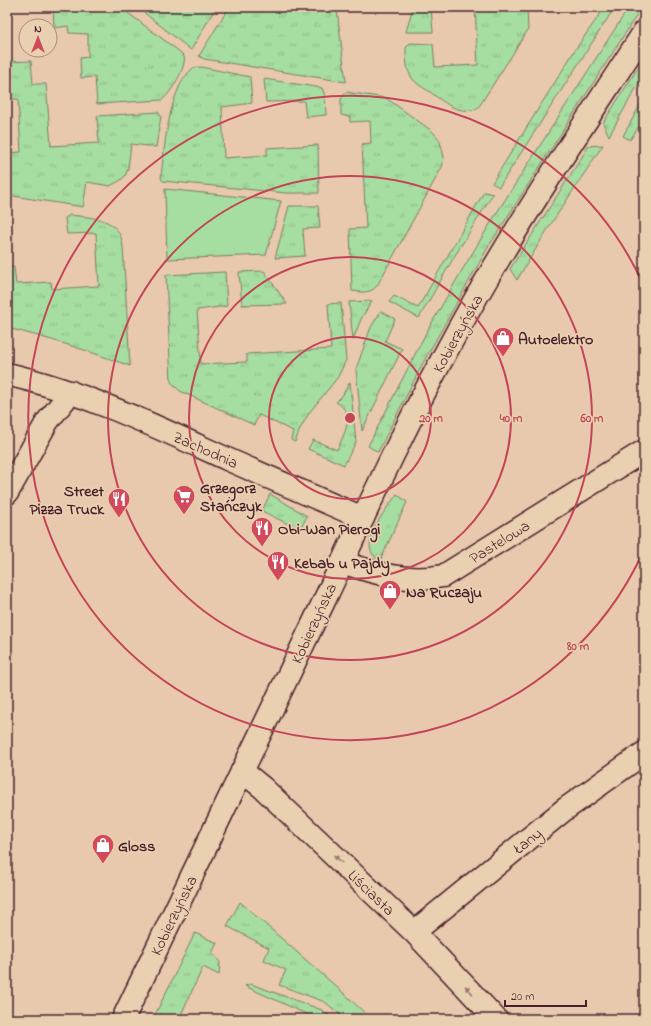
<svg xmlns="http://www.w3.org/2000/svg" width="651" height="1026" font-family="'Indie Flower',sans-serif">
  <defs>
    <pattern id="grass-tufts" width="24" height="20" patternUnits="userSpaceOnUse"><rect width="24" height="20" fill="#a6dda0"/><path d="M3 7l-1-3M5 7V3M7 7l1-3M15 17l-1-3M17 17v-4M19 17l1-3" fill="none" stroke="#90bd8a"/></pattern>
  </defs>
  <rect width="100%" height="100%" fill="#e8c9ae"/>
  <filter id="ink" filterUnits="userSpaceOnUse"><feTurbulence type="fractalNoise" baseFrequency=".025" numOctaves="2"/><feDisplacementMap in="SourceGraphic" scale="8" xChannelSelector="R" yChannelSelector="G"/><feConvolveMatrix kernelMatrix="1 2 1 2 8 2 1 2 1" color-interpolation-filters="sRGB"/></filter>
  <g filter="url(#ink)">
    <!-- grass -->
    <path fill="url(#grass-tufts)" stroke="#787e66" d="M53 7H120L180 52 184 56C187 67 171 93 162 100L97 104 95 77 81 78 80 58 88 57V34L69 33 68 26 54 28Z
      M137 7H216L191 50Z
      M229 7H329L337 10 346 82 204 59 199 56Z
      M413 7H431L433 32H406Z
      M475 7H527L528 30 478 108C459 116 444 102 430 92 424 88 416 84 412 78 406 69 406 59 406 48L410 43 433 44 435 67 478 65Z
      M605 7H615L499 187 492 183 575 50Z
      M629 7H642L487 249 424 361 378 452 368 446 426 333 461 272 496 214Z
      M31 61 33 84H46L51 146 99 143 97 116 158 112 161 116 156 147 131 144 128 169 125 176 121 180 110 186 87 182 83 207 7 195V153L21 152 18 99H7V62Z
      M641 63H644V74L609 136 603 123Z
      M201 67 250 77 252 103 222 107 224 158 267 155V148L318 145 319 193H286L163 181 161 178C164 148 169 87 193 68Z
      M264 79 322 88 325 96 326 115 306 117 304 101 266 102Z
      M346 92 386 98 432 131 439 139 442 148 444 158 442 167 377 286C370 294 361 292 352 291L350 229 366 228 362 144 371 143 370 121 350 122V117L341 115V99Z
      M644 98V119L630 140 623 136Z
      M603 145 549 227 517 280 510 269 589 146Z
      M484 192 493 194 454 257 419 318 389 302 394 296 418 308Z
      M289 206H318L320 228 303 229 305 256 275 258Z
      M70 215C94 218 120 217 123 247L130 366C89 351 49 338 7 328V267H14L16 284 51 282 52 289 99 286 96 233 67 234 65 218Z
      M264 271 287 304 242 305 239 272Z
      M225 272 227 306 197 310 201 364 247 362V354L331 349 328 304 341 303 346 360 338 377 309 413 300 429 295 442 291 440 293 431 259 415 254 425 180 391 171 382 166 275Z
      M372 301 361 319 353 340 349 302Z
      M381 311 395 319 385 341 402 349 362 431 356 369 371 327Z
      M350 382 356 442 344 465 308 449 313 440 337 450C344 433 357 414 336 402L342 396Z
      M270 494 307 516 300 530 262 511Z
      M397 494 407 502 380 561C354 546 386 510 397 494Z
      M240 902 348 997 371 1019H345L325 1002 279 985 286 970 264 960 269 948 227 926Z
      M195 933 217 943 212 953 220 962 219 975 203 967 179 1019H153Z
      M251 984 322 1010 334 1019H317L245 986Z"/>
    <!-- park -->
    <path fill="#a6dda0" stroke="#787e66" d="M165 189 281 201 266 255 167 259Z"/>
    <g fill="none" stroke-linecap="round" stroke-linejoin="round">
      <!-- minor casing -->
      <g stroke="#4a1f2b" stroke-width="25">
        <path id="minor" d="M7 374C84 392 155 426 227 459 272 479 317 498 363 518
          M7 493 47 422 71 392
          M342 562C376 574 408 583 443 576L644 451
          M242 771 263 788 414 932 496 1019
          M414 932 564 810 644 753"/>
      </g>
      <!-- tertiary casing -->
      <g stroke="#4a1f2b" stroke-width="25">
        <path id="tertiary" d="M123 1019C190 879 258 739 325 599 364 516 402 432 446 352 505 241 576 137 644 32"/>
      </g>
      <!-- minor -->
      <use href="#minor" stroke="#e8d0b0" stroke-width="22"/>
      <!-- tertiary -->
      <use href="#tertiary" stroke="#e8d0b0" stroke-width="22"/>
    </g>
    <!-- one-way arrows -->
    <defs><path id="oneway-solid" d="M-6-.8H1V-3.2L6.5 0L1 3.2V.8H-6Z"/></defs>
    <g fill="#99786e">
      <use href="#oneway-solid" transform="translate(338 859) rotate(-136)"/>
      <use href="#oneway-solid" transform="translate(469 990) rotate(-133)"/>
    </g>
  </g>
  <!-- distance rings -->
  <g fill="none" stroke="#c44556" stroke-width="2">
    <circle cx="350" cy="418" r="81"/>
    <circle cx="350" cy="418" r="161"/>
    <circle cx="350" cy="418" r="242"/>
    <path d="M643 552A322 322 0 1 1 643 284"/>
  </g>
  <!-- icons -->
  <defs>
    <g id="shop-pin" transform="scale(1.15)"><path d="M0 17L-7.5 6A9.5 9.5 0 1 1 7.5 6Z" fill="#d1495b" stroke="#e8d0b0"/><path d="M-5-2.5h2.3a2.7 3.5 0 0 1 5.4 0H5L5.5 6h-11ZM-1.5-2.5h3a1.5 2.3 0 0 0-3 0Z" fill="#fff"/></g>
    <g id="supermarket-pin" transform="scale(1.15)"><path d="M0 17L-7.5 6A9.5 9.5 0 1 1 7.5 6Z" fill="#d1495b" stroke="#e8d0b0"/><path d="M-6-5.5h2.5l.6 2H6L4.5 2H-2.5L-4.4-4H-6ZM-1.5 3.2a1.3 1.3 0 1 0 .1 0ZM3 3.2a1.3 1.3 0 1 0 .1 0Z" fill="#fff"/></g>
    <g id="restaurant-pin" transform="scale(1.15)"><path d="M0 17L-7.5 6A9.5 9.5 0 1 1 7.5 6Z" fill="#d1495b" stroke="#e8d0b0"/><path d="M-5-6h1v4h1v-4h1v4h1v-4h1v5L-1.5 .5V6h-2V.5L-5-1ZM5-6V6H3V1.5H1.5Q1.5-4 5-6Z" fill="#fff"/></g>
  </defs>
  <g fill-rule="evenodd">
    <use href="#shop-pin" x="503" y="338"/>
    <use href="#supermarket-pin" x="184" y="496"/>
    <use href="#restaurant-pin" x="119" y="499"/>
    <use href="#restaurant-pin" x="262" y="528"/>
    <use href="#restaurant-pin" x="278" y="562"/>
    <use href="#shop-pin" x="390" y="591"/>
    <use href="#shop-pin" x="103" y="845"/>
  </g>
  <g text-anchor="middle" stroke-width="3.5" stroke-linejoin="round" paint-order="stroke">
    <!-- street labels -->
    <g font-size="16" fill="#4a1f2b" stroke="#e8d0b0">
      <text transform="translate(457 333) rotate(-61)" y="6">Kobierzyńska</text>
      <text transform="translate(206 449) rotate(24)" y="6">Zachodnia</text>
      <text transform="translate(499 541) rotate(-32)" y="6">Pastelowa</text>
      <text transform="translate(313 623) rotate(-65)" y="6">Kobierzyńska</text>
      <text transform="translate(527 840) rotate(-39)" y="6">Łany</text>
      <text transform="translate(372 892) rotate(44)" y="6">Liściasta</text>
      <text transform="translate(173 915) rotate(-64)" y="6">Kobierzyńska</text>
    </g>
    <!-- poi labels -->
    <g font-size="16" font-weight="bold" fill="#4a1f2b" stroke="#e8d0b0" text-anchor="start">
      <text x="518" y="344">Autoelektro</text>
      <text x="200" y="493">Grzegorz<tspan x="200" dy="18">Stańczyk</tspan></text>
      <text x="104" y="496" text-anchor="end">Street<tspan x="104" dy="18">Pizza Truck</tspan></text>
      <text x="278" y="534">Obi-Wan Pierogi</text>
      <text x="294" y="568">Kebab u Pajdy</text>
      <text x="406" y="597">Na Ruczaju</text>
      <text x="118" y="851">Gloss</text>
    </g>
  </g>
  <circle cx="350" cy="418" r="6" fill="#c44556" stroke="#e8d0b0" stroke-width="2"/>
  <g font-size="12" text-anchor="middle" font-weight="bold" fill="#c44556" stroke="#e8d0b0" stroke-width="3.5" stroke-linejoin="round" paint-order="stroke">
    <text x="431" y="422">20 m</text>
    <text x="511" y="422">40 m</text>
    <text x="592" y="422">60 m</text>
    <text x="578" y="650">80 m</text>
  </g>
  <!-- margin -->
  <rect width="651" height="1026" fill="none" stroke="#e8d0b0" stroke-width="24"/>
  <rect x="12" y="12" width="627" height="1002" fill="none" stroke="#4a1f2b" stroke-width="1.5" filter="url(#ink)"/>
  <!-- north arrow -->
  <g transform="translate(38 38)"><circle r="19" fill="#e8d0b0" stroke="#a9897b"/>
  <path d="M0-3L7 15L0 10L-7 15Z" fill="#d1495b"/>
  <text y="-6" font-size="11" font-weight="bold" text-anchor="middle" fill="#4a1f2b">N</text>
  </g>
  <!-- scale -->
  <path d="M505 1000v6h81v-6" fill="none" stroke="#4a1f2b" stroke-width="2"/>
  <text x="511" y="1000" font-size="12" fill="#4a1f2b" stroke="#e8d0b0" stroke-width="3" paint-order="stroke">20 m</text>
</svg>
